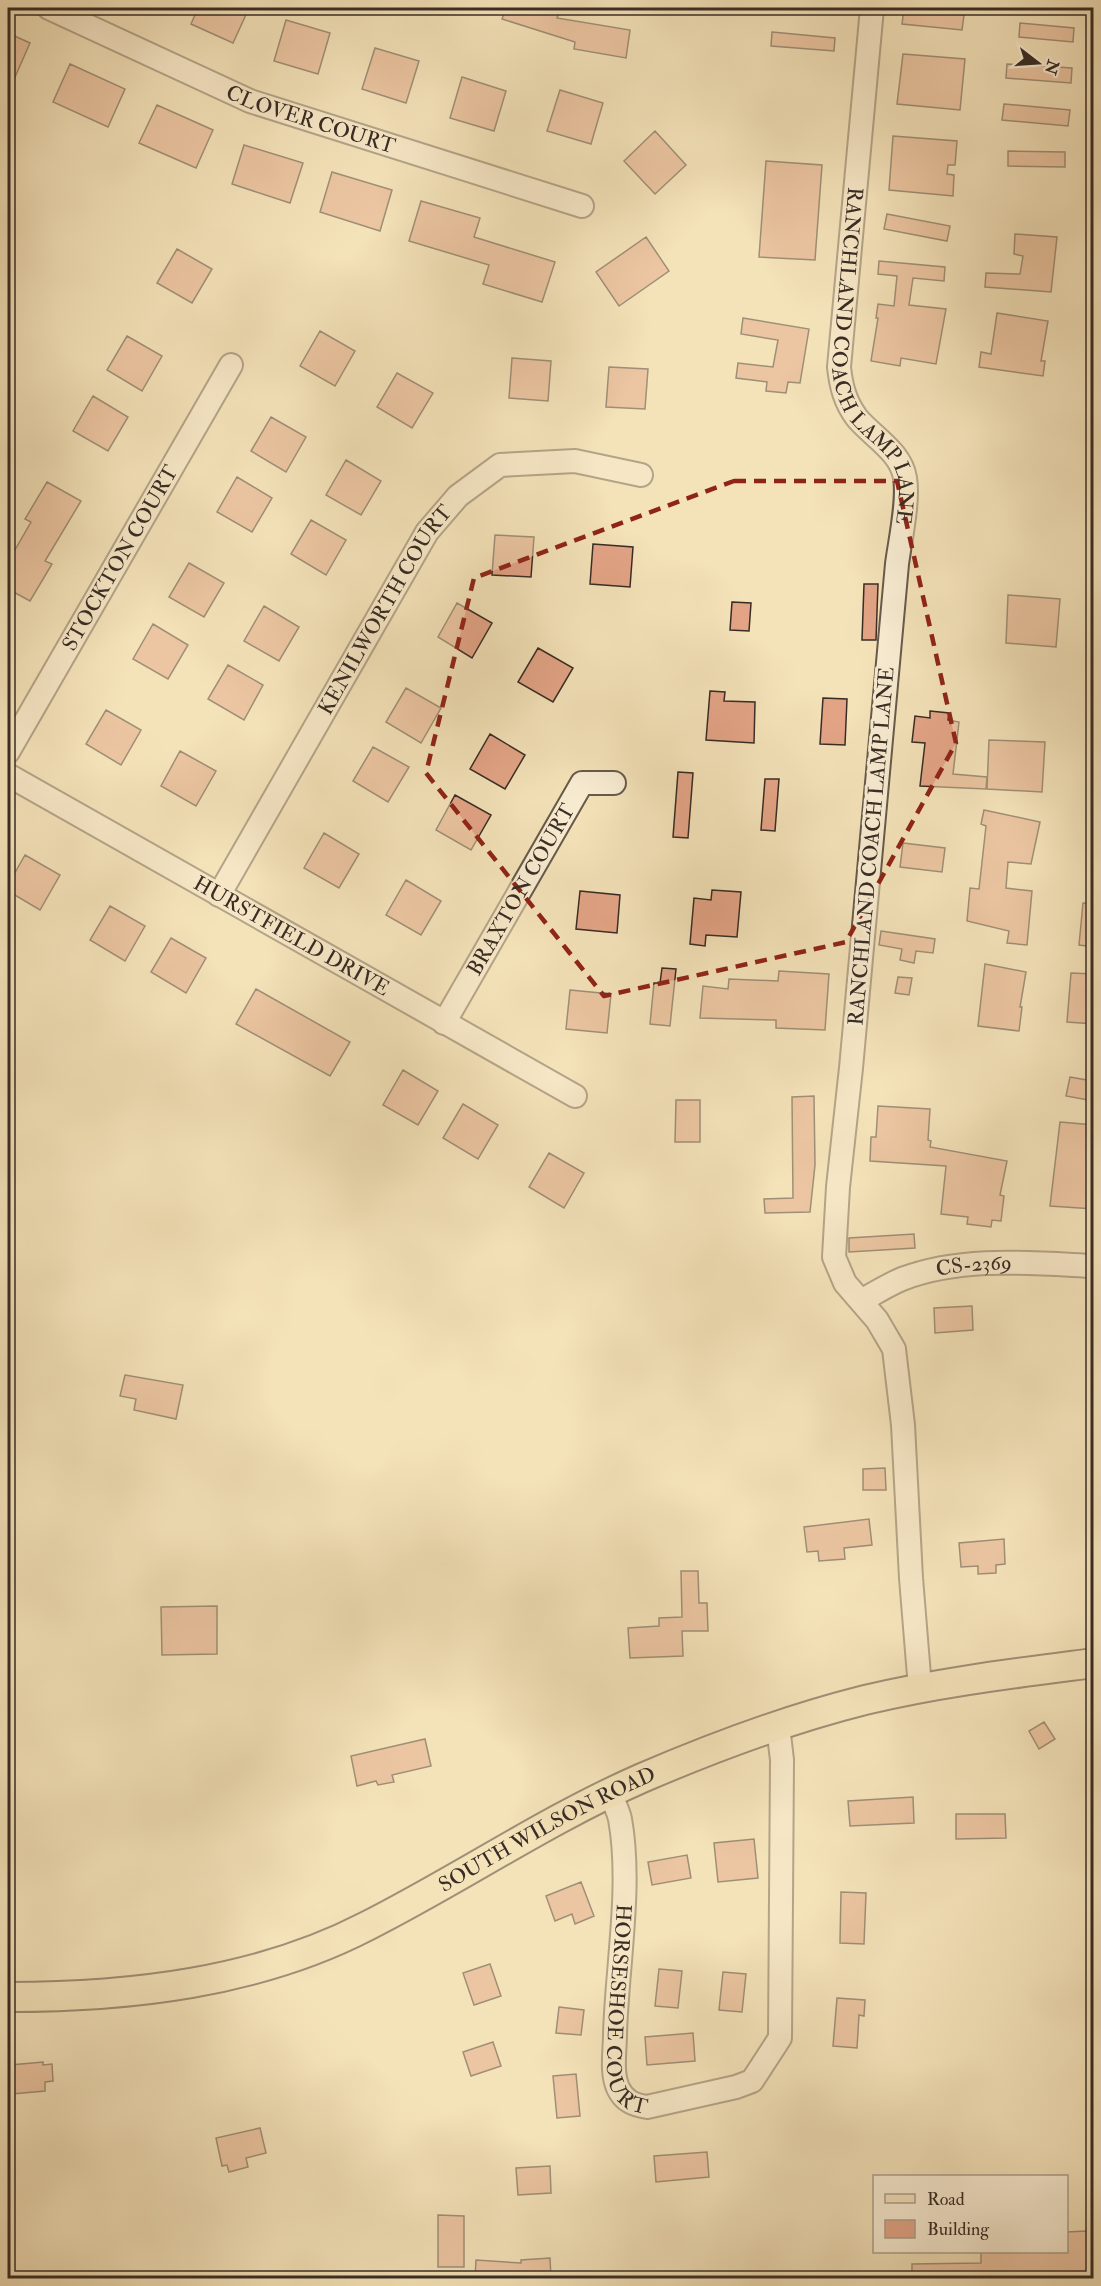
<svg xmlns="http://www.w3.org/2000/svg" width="1101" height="2286" font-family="'IM FELL Double Pica',serif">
  <rect width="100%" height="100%" fill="#f4e2b9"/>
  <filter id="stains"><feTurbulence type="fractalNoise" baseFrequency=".00333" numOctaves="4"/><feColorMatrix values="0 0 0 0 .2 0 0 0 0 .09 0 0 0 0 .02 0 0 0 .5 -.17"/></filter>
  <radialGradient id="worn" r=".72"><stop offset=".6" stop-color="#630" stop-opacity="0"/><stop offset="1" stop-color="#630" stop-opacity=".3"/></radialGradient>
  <!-- building -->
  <path fill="#e3a486" stroke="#382c25" stroke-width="1.5" d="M198 8H249L233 43 191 24Z
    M506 8H561L557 18 630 30 626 58 574 49 575 42 502 19Z
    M904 8 964 15 962 30 902 24Z
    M286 20 330 33 318 74 274 61Z
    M1020 23 1074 28 1073 42 1019 37Z
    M772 32 835 38 834 51 771 46Z
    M8 33 30 43 8 93Z
    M375 48 419 61 406 103 362 89Z
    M903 54 965 59 960 110 897 104Z
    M70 64 125 89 108 127 53 102Z
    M1007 64 1072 68 1071 83 1006 78Z
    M462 77 506 91 494 131 450 118Z
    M560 90 603 103 591 144 547 131Z
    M1004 104 1070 110 1068 126 1002 120Z
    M157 105 213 130 196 168 139 143Z
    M655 131 686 165 655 194 624 161Z
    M893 136 957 141 955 165H948L947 174 954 175 953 196 889 190Z
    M244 145 303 163 290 203 232 184Z
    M1008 151 1065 152V167L1008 166Z
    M766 161 822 165 815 260 759 257Z
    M332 172 392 190 380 231 320 212Z
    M421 201 480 218 474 237 555 262 542 302 483 284 489 265 409 241Z
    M887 214 950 226 947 241 884 229Z
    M1015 234 1057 237 1051 292 985 287 986 273 1020 274 1023 256 1014 254Z
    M646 237 669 271 619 306 596 272Z
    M177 249 212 269 192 303 157 283Z
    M879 261 945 267 944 281 913 278 909 305 946 309 936 364 901 358 900 366 871 361 878 318H876L878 304 894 306 897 276 878 274Z
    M997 313 1048 321 1041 361H1045L1043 376 979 367 981 352 991 354Z
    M743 318 809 329 800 383 788 382 786 393 766 391 767 382 736 378 738 363 773 367 778 340 741 334Z
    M320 331 355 351 335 386 300 366Z
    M127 336 162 356 142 391 107 370Z
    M512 358 551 361 548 401 509 398Z
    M609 367 648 369 645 409 606 407Z
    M397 373 433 393 412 428 377 407Z
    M93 396 128 417 108 451 73 431Z
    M271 417 306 437 286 472 251 451Z
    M346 460 381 481 361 515 326 495Z
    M237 477 272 498 252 532 217 512Z
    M47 482 81 501 45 561 52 564 30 601 8 589V562L31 522 25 519Z
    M311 520 346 540 326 575 291 554Z
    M495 535 534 537 531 577 492 575Z
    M593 544 633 547 630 587 590 584Z
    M189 563 224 583 204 617 169 597Z
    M864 584H878L876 640H862Z
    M1008 595 1060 599 1056 647 1006 643Z
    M732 602 751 603 749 631 730 630Z
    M457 603 492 623 472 658 438 637Z
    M264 606 299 627 279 661 244 641Z
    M153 624 188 645 168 679 133 659Z
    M538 648 573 668 553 702 518 682Z
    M228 665 263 685 244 720 208 699Z
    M406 688 441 708 421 743 386 722Z
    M710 691 725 692 724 701 755 702 754 743 706 740Z
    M823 698 847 699 845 745 820 744Z
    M106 710 141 730 121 765 86 744Z
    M930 711 949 713 948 720 959 722 953 774 987 777 986 789 920 786 925 743 912 742 915 716 930 718Z
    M490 734 525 755 505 789 470 769Z
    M989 740 1045 742 1042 792 987 789Z
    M373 747 409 767 388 802 353 781Z
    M180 751 216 771 196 806 161 786Z
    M678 772 693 773 688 838 673 837Z
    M765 779H779L775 831 761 830Z
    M455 795 491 815 471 850 436 830Z
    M984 810 1040 822 1031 864 1008 862 1006 888 1032 891 1027 945 1007 943 1009 931 967 921 970 888 979 889 986 826 981 824Z
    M324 833 359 854 339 888 304 868Z
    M903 843 945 848 942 872 900 867Z
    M25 855 60 875 40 910 8 891V885Z
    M406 880 441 901 421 935 386 915Z
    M712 890 741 892 737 937 706 935 705 946 690 944 694 898 711 900Z
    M580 891 620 895 617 933 576 929Z
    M1083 903 1094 904V947L1079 945Z
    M110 906 145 926 125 961 90 940Z
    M881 931 935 939 933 953 916 951 914 963 900 960 902 949 879 945Z
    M171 938 206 958 186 993 151 972Z
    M985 964 1026 972 1020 1007H1022L1019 1031 978 1026Z
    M662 968 676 969 670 1026 650 1024 654 983H660Z
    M779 971 829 974 825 1030 776 1028V1020L700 1018 703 986 728 989 729 979 778 981Z
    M1071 973 1094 974V1024L1067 1022Z
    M898 977 912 978 909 995 895 993Z
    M256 989 350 1042 330 1076 236 1024Z
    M570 990 611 994 607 1033 566 1029Z
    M403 1070 438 1091 418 1125 383 1105Z
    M1070 1077 1092 1081 1094 1101 1066 1096Z
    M814 1096 815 1165 810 1212 765 1213 764 1199 793 1198 792 1097Z
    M676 1100H700V1142H675Z
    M463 1104 498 1125 478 1159 443 1138Z
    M878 1106 930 1109 928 1140 931 1141 930 1147 1007 1161 1000 1195 1004 1196 1001 1221 992 1220 991 1227 967 1224 968 1217 941 1214 946 1166 870 1161 871 1137H876Z
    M1060 1122 1094 1125V1209L1050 1206Z
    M549 1153 584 1173 564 1208 529 1187Z
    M914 1234 915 1248 849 1252V1238Z
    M972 1306 973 1330 935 1333 934 1308Z
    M125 1375 183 1385 176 1419 134 1410 136 1399 120 1396Z
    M885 1468 886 1490H863V1469Z
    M869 1519 872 1545 844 1548 845 1559 819 1561 818 1551 807 1552 804 1527Z
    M1004 1539 1005 1564 996 1565V1573L978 1574V1566L961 1567 959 1543Z
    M681 1571H698L699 1603H707L708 1631H682L683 1656 630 1658 628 1628 659 1626V1618L682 1617Z
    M217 1606V1654L162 1655 161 1607Z
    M1044 1722 1055 1739 1039 1749 1029 1731Z
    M425 1739 431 1766 392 1775 394 1782 378 1785 376 1781 357 1786 351 1756Z
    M913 1797 914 1823 850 1826 848 1801Z
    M956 1814H1005L1006 1838 956 1839Z
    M754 1839 758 1878 718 1882 714 1843Z
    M687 1855 691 1878 652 1885 648 1862Z
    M581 1882 594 1916 575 1924 572 1914 555 1921 546 1896Z
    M841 1892 866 1893 864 1944 840 1943Z
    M490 1964 501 1996 474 2005 463 1973Z
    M659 1969 682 1971 678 2008 655 2006Z
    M723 1972 746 1974 742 2012 719 2010Z
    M837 1998 865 2000 864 2016 859 2015 857 2048 833 2046Z
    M559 2007 584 2010 581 2035 556 2033Z
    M693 2033 695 2061 647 2065 645 2037Z
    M493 2042 501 2066 471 2076 463 2052Z
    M43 2062V2065L52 2064 53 2081 45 2082V2091L12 2094 10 2065Z
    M576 2074 580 2116 557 2118 553 2076Z
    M260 2128 266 2153 246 2158 248 2167 229 2172 227 2165 222 2166 216 2138Z
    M707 2152 709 2177 656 2182 654 2156Z
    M550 2166 551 2193 518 2195 516 2168Z
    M438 2215 464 2216V2267H438Z
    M1087 2231V2278H912V2264L981 2263V2252H1066V2232Z
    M550 2258 551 2278H475L476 2260 521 2263V2260Z"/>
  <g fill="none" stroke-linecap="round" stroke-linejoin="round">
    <!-- minor casing -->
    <g stroke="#675a4a" stroke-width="26">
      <g id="minor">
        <path id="s1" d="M49 8 250 101 582 206"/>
        <path id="s2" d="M872 8 839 367C841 386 845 402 857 418 873 437 901 452 905 478 909 500 900 541 897 564L851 1068 838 1187 834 1257 845 1283 877 1320 894 1349 903 1425 911 1578 920 1688"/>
        <path id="s3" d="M8 752 231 365"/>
        <path id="s4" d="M8 775 575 1096"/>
        <path id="s5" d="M219 895 427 532 458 496 500 465 575 461 641 475"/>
        <path id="s6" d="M444 1023 582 783H614"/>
        <path id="s7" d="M861 1301C875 1293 888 1285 902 1279 962 1256 1031 1263 1094 1266"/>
        <path id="s8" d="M610 1793C613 1801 618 1810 620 1819 632 1885 617 1966 615 2034 615 2051 611 2072 618 2088 624 2101 634 2105 647 2107L736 2087 752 2081 780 2038 782 1760 778 1726"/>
      </g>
    </g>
    <!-- major casing -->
    <g stroke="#382c25" stroke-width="32">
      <g id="major">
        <path id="s9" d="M8 1997C129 1997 257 1983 367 1926 460 1879 546 1820 642 1778 714 1747 789 1719 865 1700 940 1682 1017 1673 1094 1663"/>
      </g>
    </g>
    <!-- minor -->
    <use href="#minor" stroke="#f8ecd2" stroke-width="22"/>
    <!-- major -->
    <use href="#major" stroke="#f4e2b9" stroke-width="28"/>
  </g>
  <!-- marked area -->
  <path d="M0 0H1101V2286H0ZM734 481H897L956 743 846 942 604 996 426 773 474 578Z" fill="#f4e2b9" fill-opacity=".55" fill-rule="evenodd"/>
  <path fill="none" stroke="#8f2418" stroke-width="4.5" stroke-dasharray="12 8" stroke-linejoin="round" d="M734 481H897L956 743 846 942 604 996 426 773 474 578Z"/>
  <g text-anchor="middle" stroke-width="6" stroke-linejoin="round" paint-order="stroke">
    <!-- street labels -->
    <g font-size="21" fill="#382c25" stroke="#f8ecd2">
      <text dy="7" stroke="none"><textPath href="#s1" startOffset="285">CLOVER COURT</textPath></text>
      <text dy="7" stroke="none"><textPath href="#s2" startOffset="360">RANCHLAND COACH LAMP LANE</textPath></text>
      <text dy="7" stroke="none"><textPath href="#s3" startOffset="224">STOCKTON COURT</textPath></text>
      <text dy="7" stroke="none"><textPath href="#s5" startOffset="330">KENILWORTH COURT</textPath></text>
      <text transform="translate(871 846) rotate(-85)" y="7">RANCHLAND COACH LAMP LANE</text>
      <text dy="7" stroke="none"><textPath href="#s6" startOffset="154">BRAXTON COURT</textPath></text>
      <text dy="7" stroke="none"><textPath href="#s4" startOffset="326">HURSTFIELD DRIVE</textPath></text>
      <text dy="7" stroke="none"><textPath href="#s7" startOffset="120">CS-2369</textPath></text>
      <text dy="7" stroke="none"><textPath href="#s9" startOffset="574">SOUTH WILSON ROAD</textPath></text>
      <text dy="7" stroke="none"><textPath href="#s8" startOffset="224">HORSESHOE COURT</textPath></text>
    </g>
  </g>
  <!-- margin -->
  <rect width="1101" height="2286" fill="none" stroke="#f4e2b9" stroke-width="30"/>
  <rect x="9" y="9" width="1083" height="2268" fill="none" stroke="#382c25" stroke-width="3"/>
  <rect x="15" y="15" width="1071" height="2256" fill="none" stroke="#382c25" stroke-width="1.5"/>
  <!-- legend -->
  <rect x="873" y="2175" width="195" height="78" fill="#f8ecd2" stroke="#ab9f8d" stroke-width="1.5"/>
  <rect x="885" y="2194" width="30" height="9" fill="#f4e2b9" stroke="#ab9f8d" stroke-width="1.5"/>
  <text x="927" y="2205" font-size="18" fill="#382c25">Road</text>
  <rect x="885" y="2220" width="30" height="18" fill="#e3a486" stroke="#ab9f8d" stroke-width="1.5"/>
  <text x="927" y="2235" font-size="18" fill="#382c25">Building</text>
  <!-- north arrow -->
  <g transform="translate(1038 63) rotate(107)" stroke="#f8ecd2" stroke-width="4.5" paint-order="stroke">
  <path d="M0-4.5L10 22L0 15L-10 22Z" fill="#382c25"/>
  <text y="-9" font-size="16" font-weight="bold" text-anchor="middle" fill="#382c25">N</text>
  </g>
  <rect width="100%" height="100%" filter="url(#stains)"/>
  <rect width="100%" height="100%" fill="url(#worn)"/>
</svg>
